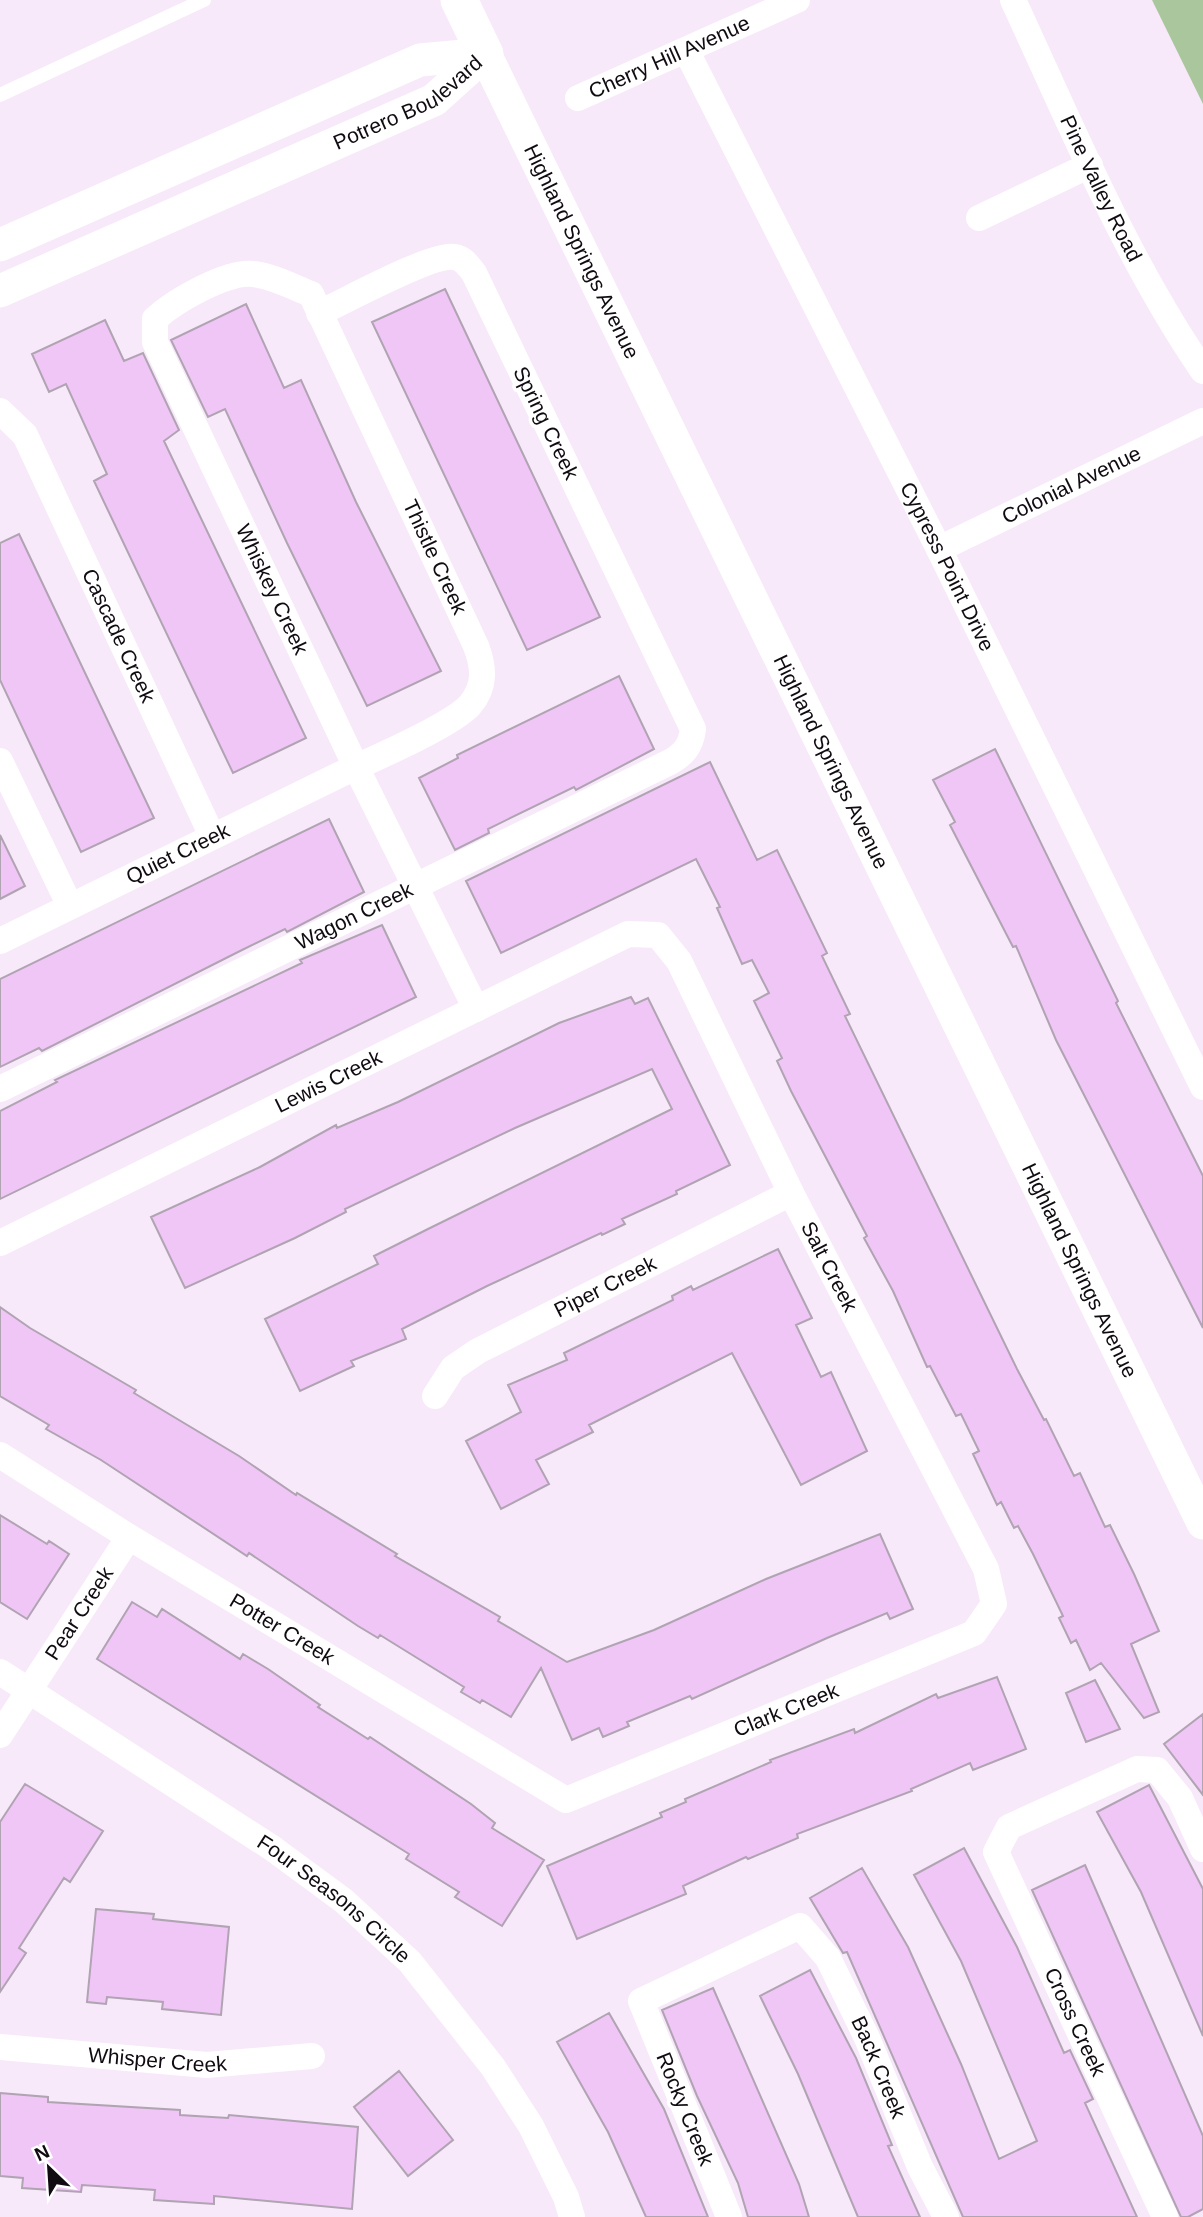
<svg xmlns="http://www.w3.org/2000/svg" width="1203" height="2217" font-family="Arial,sans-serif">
  <rect width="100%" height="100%" fill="#f7e9f9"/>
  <!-- green -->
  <path fill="#aac69d" d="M1152 0H1203V104Z"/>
  <!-- building -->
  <path fill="#f0c6f7" stroke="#b0a3b2" stroke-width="2" d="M445 289 600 617 527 650 372 322Z
    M246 304 284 388 301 380 356 502 441 671 367 706 287 543 225 409 208 417 171 340Z
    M105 320 124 361 143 353 179 430 164 441 306 738 233 773 94 481 107 474 66 384 49 392 32 354Z
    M19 534 154 818 81 852 0 680V543Z
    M619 676 654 749 576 790 574 787 488 829 489 833 455 850 419 778 458 758 457 755Z
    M995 749 1118 1001 1116 1003 1203 1176V1328L1056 1040 1016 946 1013 947 950 825 955 822 933 780Z
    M710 762 757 860 777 850 827 953 822 956 850 1014 845 1016 1017 1369 1044 1420 1046 1419 1074 1476 1080 1473 1105 1527 1110 1525 1134 1574 1159 1631 1131 1644 1159 1712 1144 1718 1101 1663 1090 1670 1076 1640 1071 1643 1059 1618 1063 1616 1033 1554 1018 1526 1014 1528 1001 1502 997 1505 973 1454 979 1451 961 1414 956 1416 930 1366 927 1367 893 1291 864 1238 867 1236 791 1091 777 1061 782 1058 754 1001 769 993 752 960 742 964 717 908 720 907 696 859 501 953 466 881Z
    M329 819 364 892 287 932 285 929 240 951 42 1051 39 1048 0 1067V979Z
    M0 835 25 886 0 899Z
    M382 925 416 997 0 1199V1111L57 1082 55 1080 302 963 300 960Z
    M631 997 635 1004 648 998 730 1165 676 1191 677 1194 622 1219 625 1224 602 1235 601 1233 487 1286 402 1329 406 1339 351 1361 354 1366 300 1391 265 1319 378 1264 374 1256 428 1229 672 1109 652 1069 515 1128 345 1209 346 1212 295 1238 185 1288 151 1217 260 1167 336 1125 337 1128 398 1102 559 1023Z
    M778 1249 812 1318 796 1325 821 1377 831 1372 867 1451 801 1485 732 1353 589 1425 593 1432 536 1460 549 1484 501 1509 466 1441 521 1412 508 1385 567 1360 564 1353 673 1300 672 1296 691 1286 693 1290Z
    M0 1307 30 1328 136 1390 134 1393 239 1456 296 1495 297 1493 397 1554 395 1556 500 1617 498 1621 567 1662 654 1630 766 1579 880 1534 913 1609 890 1619 887 1613 827 1638 692 1699 690 1696 627 1722 629 1726 603 1737 599 1728 572 1740 541 1668 511 1717 482 1700 480 1703 461 1692 464 1687 380 1635 378 1638 358 1626 249 1553 247 1556 101 1460 46 1429 49 1425 0 1396Z
    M0 1515 47 1544 49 1541 69 1554 27 1619 0 1602Z
    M132 1602 157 1617 162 1609 240 1659 243 1654 268 1669 320 1705 318 1707 368 1739 370 1737 471 1804 495 1823 492 1828 544 1860 502 1926 455 1897 459 1892 406 1859 409 1854 97 1659Z
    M997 1677 1026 1749 973 1770 970 1763 911 1789 912 1791 797 1834 798 1838 748 1859 746 1857 683 1886 686 1894 577 1939 547 1866 662 1817 660 1813 686 1802 685 1799 771 1762 770 1760 854 1729 855 1733 936 1694 938 1698Z
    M1095 1680 1120 1729 1086 1742 1066 1693Z
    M1203 1714V1795L1164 1744Z
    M25 1784 103 1831 70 1882 64 1878 19 1948 26 1953 0 1992V1822Z
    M1149 1785 1203 1889V2036L1141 1892 1097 1812Z
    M964 1848 1017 1947 1064 2053 1070 2050 1093 2099 1085 2103 1137 2217H963L847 1952 843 1953 810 1898 862 1868 908 1947 961 2064 999 2159 1037 2141 961 1961 914 1875Z
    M1085 1865 1203 2136V2209L1188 2217H1181L1032 1890Z
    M96 1909 154 1914 153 1919 229 1927 221 2015 162 2009 163 2002 107 1997 106 2004 87 2002Z
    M810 1970 856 2058 892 2145 888 2146 920 2217H858L798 2074 760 1996Z
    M713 1988 799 2184 809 2217H748L738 2183 697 2096 662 2010Z
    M609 2013 664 2109 708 2217H646L608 2132 557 2042Z
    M399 2071 453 2140 408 2176 354 2107Z
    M0 2093 48 2097V2102L180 2110V2115L228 2118 229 2115 358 2127 352 2209 214 2196V2204L154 2200 155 2190 82 2185 81 2192 22 2188 23 2178 0 2176Z"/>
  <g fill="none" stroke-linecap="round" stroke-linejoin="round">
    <!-- service -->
    <path stroke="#fff" stroke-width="14" d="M0 95 204 0"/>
    <!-- minor -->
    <g stroke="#fff" stroke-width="26">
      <path id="s1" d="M1013 0C1071 125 1125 257 1203 371"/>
      <path id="s2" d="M686 50 939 549 1203 1087"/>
      <path id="s3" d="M578 98 797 0"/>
      <path d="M979 218 1090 165"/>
      <path id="s4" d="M0 411 25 435 212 836"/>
      <path id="s5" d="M939 549 1203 421"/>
      <path d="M0 761 70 906"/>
      <path id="s6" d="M0 941C113 885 226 830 339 775 369 761 451 726 470 705 486 686 484 667 476 646L311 294C293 287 272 276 253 274 227 271 174 301 155 319V342L356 767 476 1009"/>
      <path id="s7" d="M0 1089 672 761C685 753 691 745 693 729L474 273C468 266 464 258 454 257 432 253 344 302 319 313"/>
      <path id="s8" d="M0 1243 628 934 658 935 679 961 791 1193 986 1569 994 1604 974 1633 566 1800 129 1537 0 1455"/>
      <path id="s9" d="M435 1396 453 1368 478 1351 791 1193"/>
      <path id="s10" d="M0 1672 272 1848 344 1901 410 1962 493 2067 531 2126 566 2197 572 2217"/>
      <path id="s11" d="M0 1735 129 1537"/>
      <path id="s12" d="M0 2047 207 2065 312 2056"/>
      <path id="s13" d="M729 2217 641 2001 800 1926 828 1958 867 2038 920 2167 946 2217"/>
      <path d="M1165 2217 996 1852 1009 1827 1137 1769 1157 1770 1180 1798 1203 1849"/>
    </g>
    <!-- tertiary -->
    <g stroke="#fff" stroke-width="33">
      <path id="s14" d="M485 54 1203 1523"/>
      <path d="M0 245 420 60 485 54"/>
      <path id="s15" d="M0 291 434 100 485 54"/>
    </g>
    <!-- secondary -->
    <path stroke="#fff" stroke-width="37" d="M459 0 485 54"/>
  </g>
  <g text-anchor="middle" stroke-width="7" stroke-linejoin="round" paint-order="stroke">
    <!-- street labels -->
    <g font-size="21" fill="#100b11" stroke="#fff">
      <text dy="7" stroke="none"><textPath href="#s3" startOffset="100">Cherry Hill Avenue</textPath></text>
      <text dy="7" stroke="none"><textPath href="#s15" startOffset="450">Potrero Boulevard</textPath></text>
      <text dy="7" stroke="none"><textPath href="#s1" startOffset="208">Pine Valley Road</textPath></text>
      <text dy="7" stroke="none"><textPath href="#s14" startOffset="220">Highland Springs Avenue</textPath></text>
      <text transform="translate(546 423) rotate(64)" y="7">Spring Creek</text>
      <text dy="7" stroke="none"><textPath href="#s5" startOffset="147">Colonial Avenue</textPath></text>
      <text transform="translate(435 557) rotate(65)" y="7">Thistle Creek</text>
      <text dy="7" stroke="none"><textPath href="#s2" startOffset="579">Cypress Point Drive</textPath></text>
      <text dy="7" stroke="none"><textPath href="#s6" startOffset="1446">Whiskey Creek</textPath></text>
      <text dy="7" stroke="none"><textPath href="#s4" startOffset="256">Cascade Creek</textPath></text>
      <text dy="7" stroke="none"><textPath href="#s14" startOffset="788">Highland Springs Avenue</textPath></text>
      <text dy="7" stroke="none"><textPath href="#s6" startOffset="198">Quiet Creek</textPath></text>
      <text dy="7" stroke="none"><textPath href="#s7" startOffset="394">Wagon Creek</textPath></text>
      <text dy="7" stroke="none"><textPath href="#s8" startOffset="366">Lewis Creek</textPath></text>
      <text dy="7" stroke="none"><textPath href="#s8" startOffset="1104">Salt Creek</textPath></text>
      <text dy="7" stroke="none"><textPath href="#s14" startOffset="1354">Highland Springs Avenue</textPath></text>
      <text dy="7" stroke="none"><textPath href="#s9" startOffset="206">Piper Creek</textPath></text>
      <text dy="7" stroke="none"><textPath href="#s11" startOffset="145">Pear Creek</textPath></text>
      <text transform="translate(282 1629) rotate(31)" y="7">Potter Creek</text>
      <text transform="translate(786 1710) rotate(-22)" y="7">Clark Creek</text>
      <text dy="7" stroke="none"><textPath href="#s10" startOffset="404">Four Seasons Circle</textPath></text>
      <text transform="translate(1075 2022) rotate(65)" y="7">Cross Creek</text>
      <text dy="7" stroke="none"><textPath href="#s12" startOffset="158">Whisper Creek</textPath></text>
      <text dy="7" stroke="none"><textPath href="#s13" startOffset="572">Back Creek</textPath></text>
      <text transform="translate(685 2109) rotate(68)" y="7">Rocky Creek</text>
    </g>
  </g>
  <!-- north arrow -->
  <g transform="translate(49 2168) rotate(335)" stroke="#ffffff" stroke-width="5" paint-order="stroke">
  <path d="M0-5L12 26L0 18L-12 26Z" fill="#100b11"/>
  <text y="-10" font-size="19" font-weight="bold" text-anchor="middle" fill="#100b11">N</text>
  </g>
</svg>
